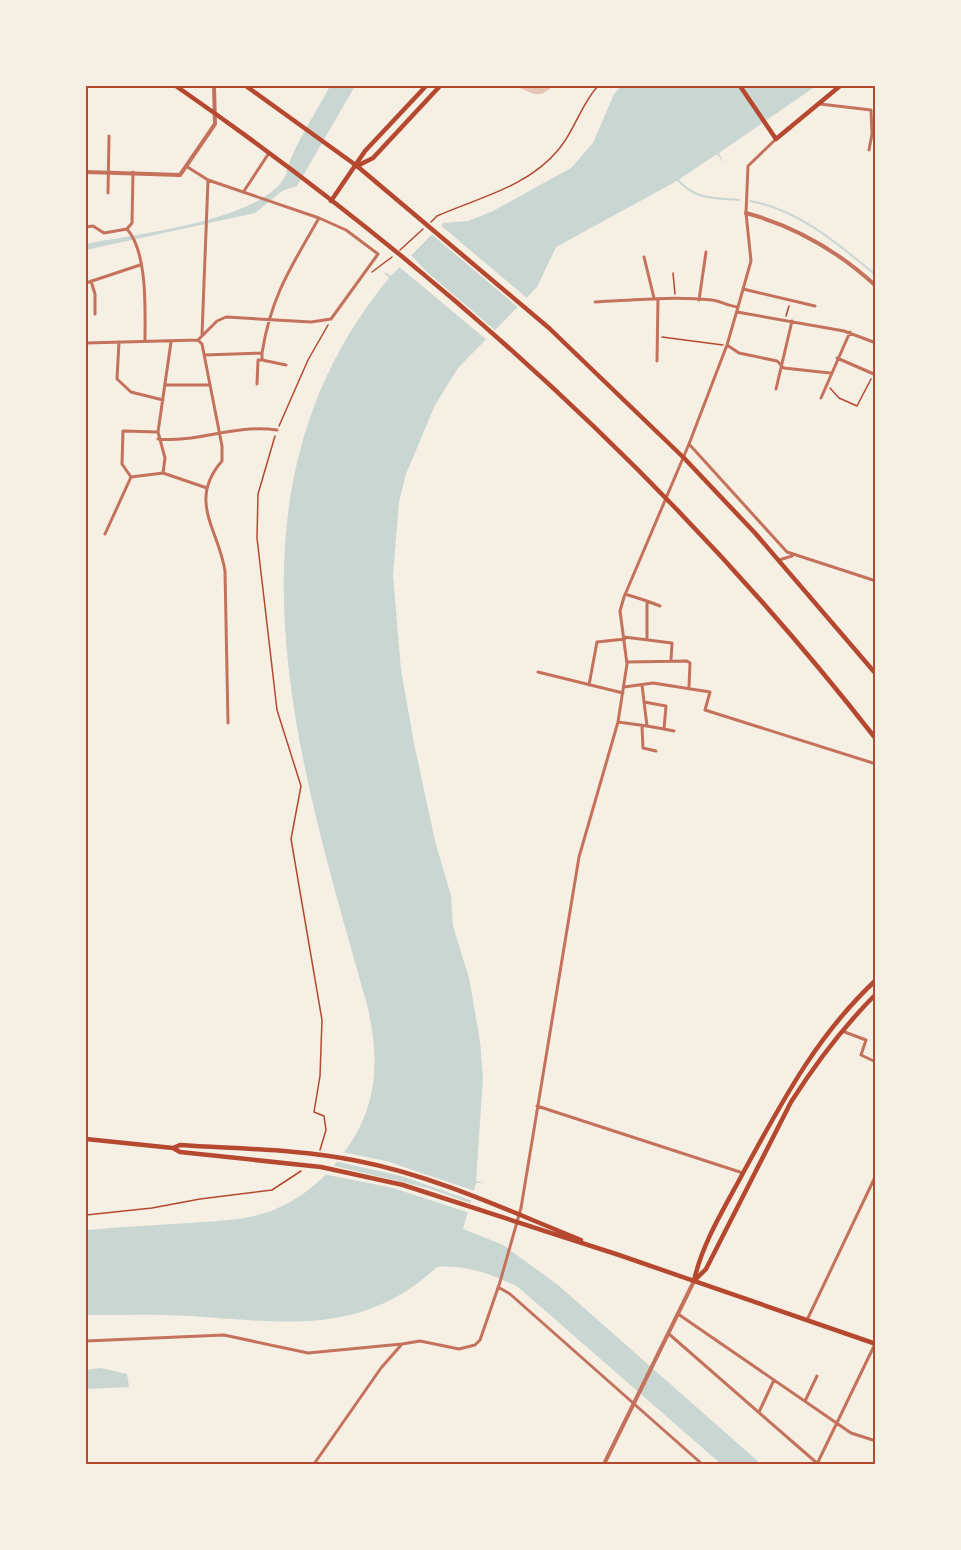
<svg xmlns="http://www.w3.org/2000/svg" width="961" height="1550" font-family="Quicksand,sans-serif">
  <rect width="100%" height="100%" fill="#f6efe4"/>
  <!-- water -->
  <path fill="#c9d6d2" d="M330 86H355L297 186 282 191 255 213 86 250V244C135 234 254 222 283 180 287 175 287 169 289 163 300 136 317 111 330 86Z
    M621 86H816L719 153 724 163 717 154 675 182 556 247 537 287 458 368 435 405 406 474 399 502 393 575 401 670 414 743 435 841 451 896 453 926 469 978 480 1041 483 1078 476 1181 483 1183H476L463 1229 503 1245 558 1285 761 1464H721L518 1287C493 1275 466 1264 437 1267 362 1337 283 1322 191 1316 156 1314 121 1315 86 1315V1230C120 1227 155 1225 190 1223 213 1221 236 1221 258 1215 286 1208 312 1190 331 1169 375 1119 382 1073 368 1008 300 766 209 496 389 278L383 271 391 276 443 223 468 221 491 212 571 168 593 143 614 94Z
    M101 1368 127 1374 129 1387 86 1389V1370Z"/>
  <!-- pier -->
  <path fill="#f6efe4" d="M438 223 528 299 520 309 429 232Z
    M408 252 427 272 497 332 488 341 397 265Z
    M342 1152 386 1161 478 1192 473 1201 401 1176 334 1161Z
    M330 1165 428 1188 473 1204 470 1213 393 1188 323 1174Z"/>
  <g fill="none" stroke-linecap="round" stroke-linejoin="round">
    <!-- stream -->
    <path stroke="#c9d6d2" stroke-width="2" d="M677 179C695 200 713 198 739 200
      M750 201C798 209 839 245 876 275"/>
  </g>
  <!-- building -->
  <path fill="#e6c5b7" d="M515 86H554L542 94H534Z"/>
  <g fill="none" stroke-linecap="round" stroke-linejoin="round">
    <!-- path -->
    <path stroke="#b5482f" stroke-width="1.5" d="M431 222 437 216C480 197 528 187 559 149 575 130 581 104 598 86
      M400 250 423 229
      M372 272 392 257
      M673 273 675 294
      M786 316 789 306
      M662 337 723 345
      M830 388 839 398 857 406 871 379
      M279 426 308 360 328 325
      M275 436 258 494 257 538 277 710 301 786 291 839 322 1020 320 1076 314 1112 324 1116 326 1130 320 1150
      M86 1215 152 1208 200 1199 272 1190 301 1171"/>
    <!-- minor -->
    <path stroke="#c5725c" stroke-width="3" d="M820 104 871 110 872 134H876
      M869 150 872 134
      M244 191 269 153
      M108 193 109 136
      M86 227 93 226 104 233 127 229 132 223 133 172
      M127 229C148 253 145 310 145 341
      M644 257 654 298
      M91 281 95 294V314
      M86 283 140 265
      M743 289 815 306
      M699 300 706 252
      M595 302C635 300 673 296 712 300 720 301 729 306 738 307
      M737 312 844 331 876 343
      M202 335 208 180
      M198 340 202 344 222 446V461C187 501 219 530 225 571L228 723
      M119 342 117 379 131 392 163 400
      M86 343 198 340 217 321 226 317 311 322 331 319 378 254 346 230 319 218 208 180 186 166
      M727 345 739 353 777 361 784 368 830 373
      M262 353C271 296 291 267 319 218
      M204 355 262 353V360L286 365
      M837 358 876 375
      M657 361 658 299
      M257 384 258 360H262
      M165 385H208
      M776 389 792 321
      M821 398 850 332
      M158 432 165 458 163 473
      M158 439C198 443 234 424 277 430
      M689 444 787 552 876 581
      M131 477 122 464 123 431 158 432 171 342
      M131 477 163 473 207 488
      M105 534 131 477
      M779 560 792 556
      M625 594 647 601V639
      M647 601 660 606
      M624 637 672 643 671 660
      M628 662 687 661 690 663 689 687
      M538 672 623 693
      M589 685 597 642 625 639
      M624 687 653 683 710 692 705 710 876 764
      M644 702 666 706 664 729 647 726
      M618 722 647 726 642 685
      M642 727 643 748 656 751
      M664 729 674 731
      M842 1031 866 1040 861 1055 876 1062
      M537 1106 743 1173
      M498 1287 510 1294 702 1464
      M678 1314 851 1433 876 1441
      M807 1320 876 1175
      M669 1334 818 1464
      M86 1341 224 1335 308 1353 402 1344
      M805 1401 817 1376
      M759 1412 774 1380
      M314 1464 381 1368 402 1344 420 1341 459 1349 475 1345 480 1340 500 1282 521 1208 579 857 618 722 627 664 620 611 624 597 689 444 727 345 738 307 751 261 746 213 748 166 776 139
      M817 1464 875 1344
      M873 1464 876 1460"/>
    <!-- tertiary -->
    <path stroke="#c5725c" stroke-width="4" d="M86 172 180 175 215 124 214 86
      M746 213C794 226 839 252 876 286
      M604 1464 694 1281"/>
    <!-- secondary -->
    <path stroke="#b5482f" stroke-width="4.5" d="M740 86 776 139 840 86
      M357 166 373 158 440 86
      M331 201 365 151 426 86"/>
    <!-- primary -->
    <path stroke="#b5482f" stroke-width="4.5" d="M176 86C438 268 679 486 876 739
      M246 86 357 166 549 328 684 458 755 533 876 674
      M86 1139 173 1148 180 1152 321 1167 403 1185 619 1255 876 1344
      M173 1148 180 1145C239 1149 300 1149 358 1161 435 1176 509 1211 581 1240
      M694 1281C702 1243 725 1207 743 1173 782 1102 816 1036 876 980
      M694 1281 706 1269 791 1102C816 1063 843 1027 876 994"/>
  </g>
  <!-- border -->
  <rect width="961" height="1550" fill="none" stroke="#f6efe4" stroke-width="174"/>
  <rect x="87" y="87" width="787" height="1376" fill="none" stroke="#b5482f" stroke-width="2"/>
</svg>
